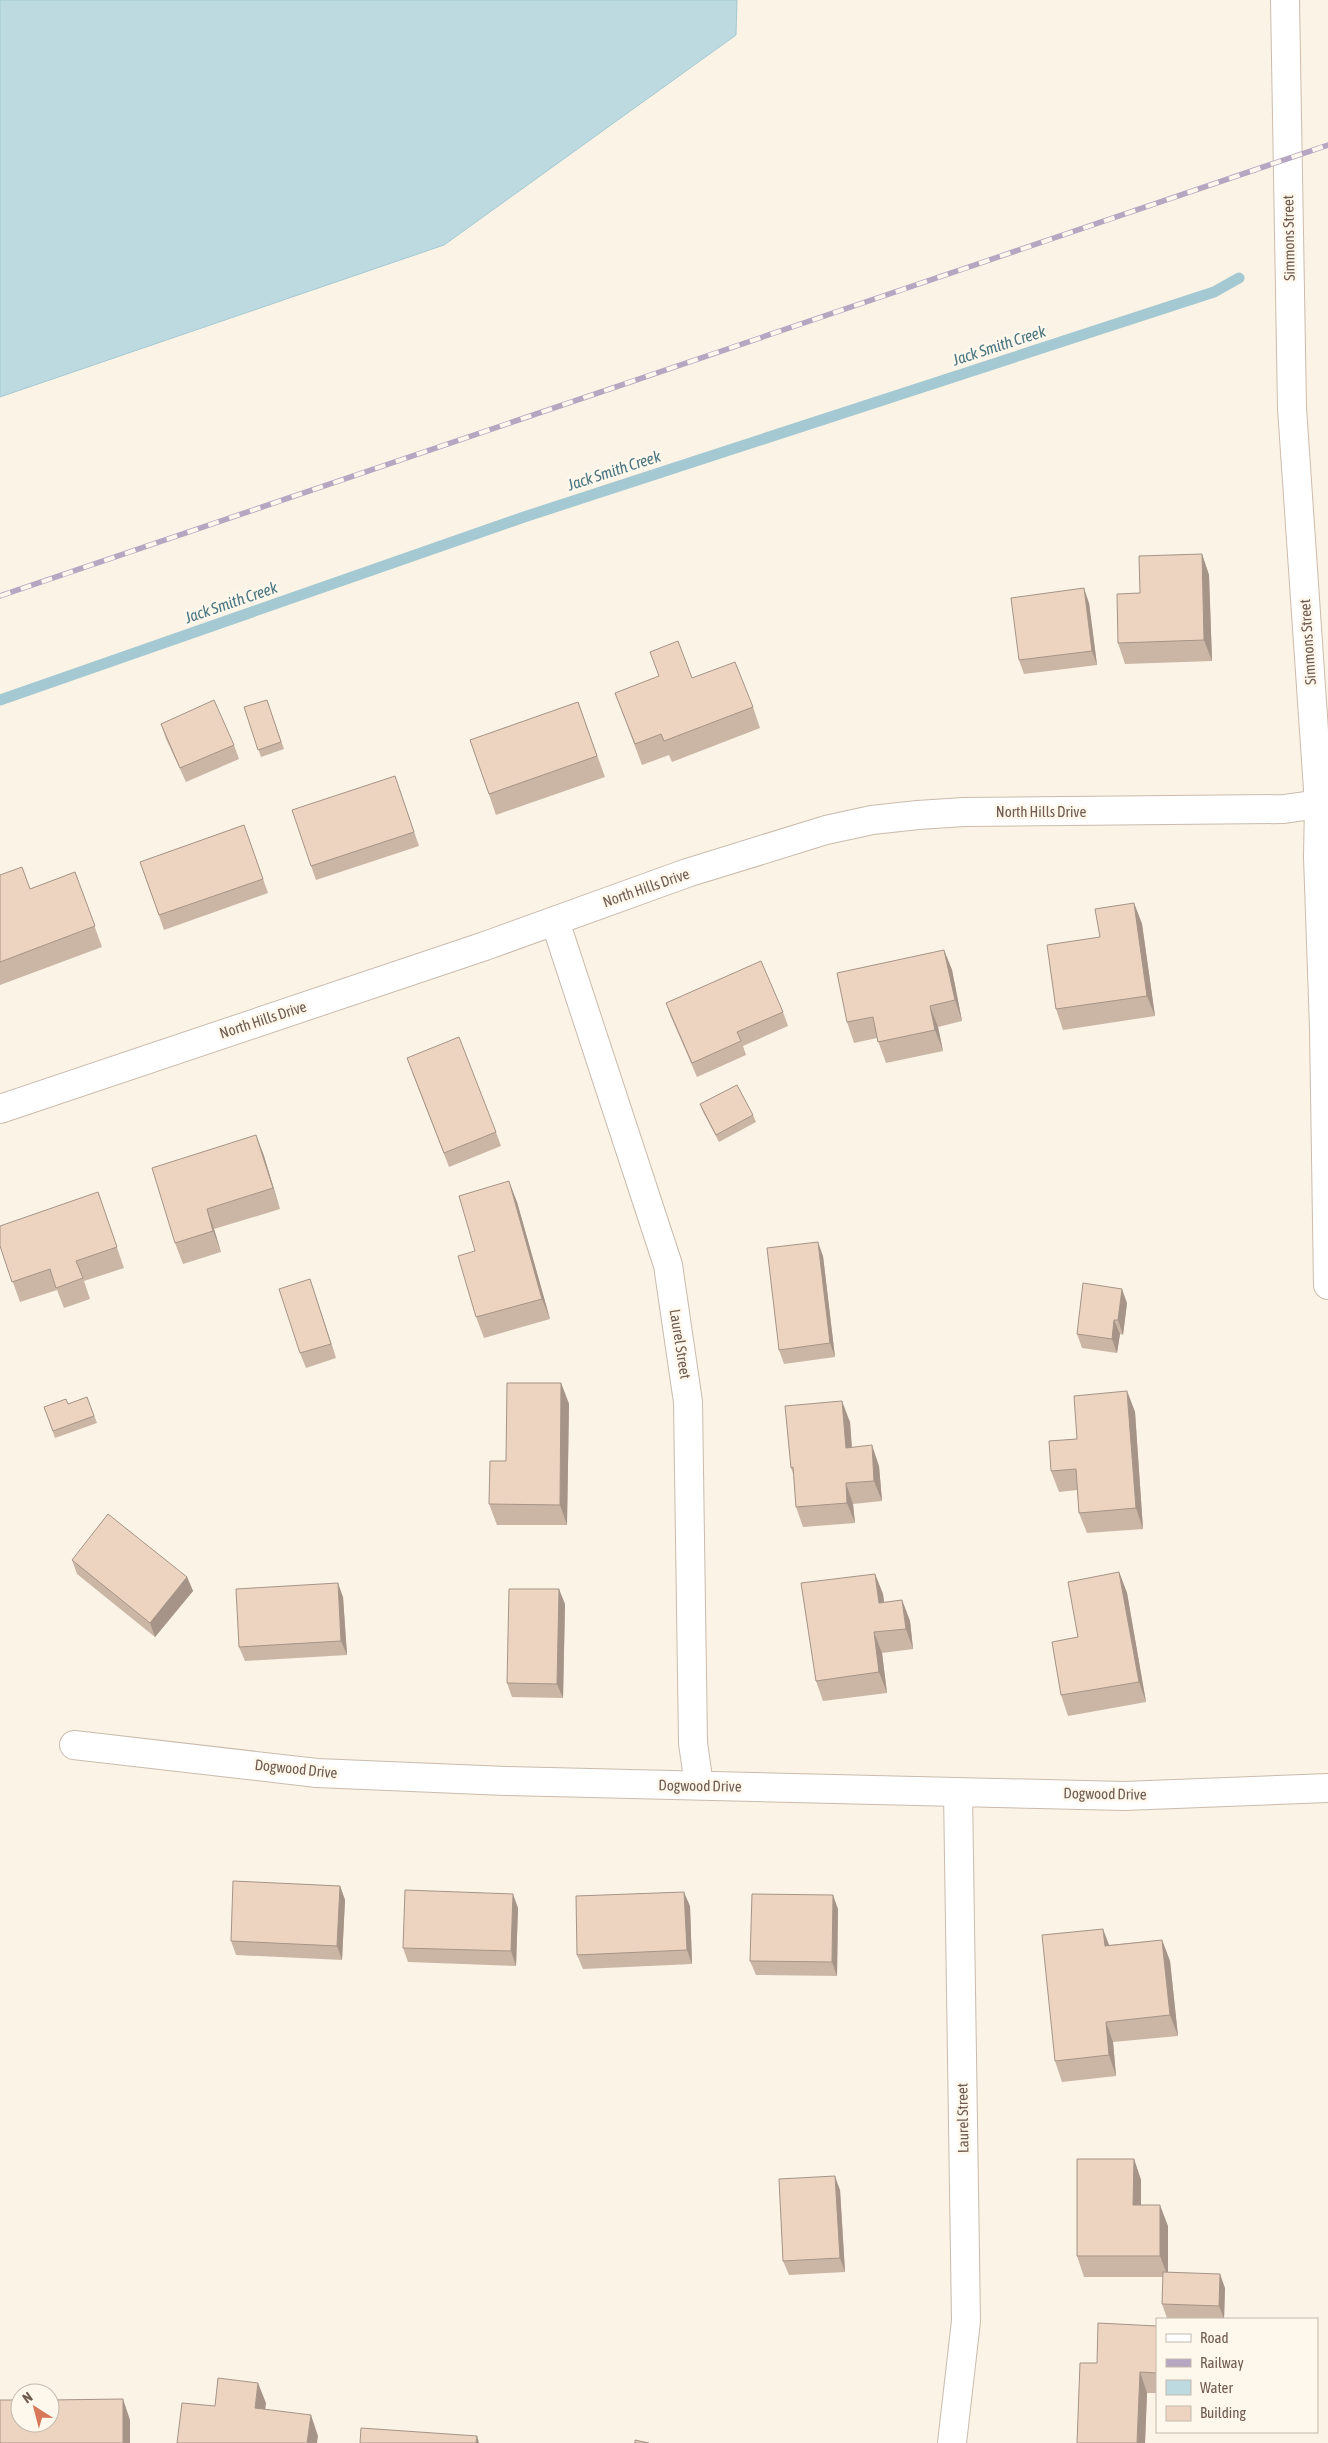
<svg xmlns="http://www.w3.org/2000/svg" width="1328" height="2443" font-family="'Asap Condensed',sans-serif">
  <rect width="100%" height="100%" fill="#faf3e6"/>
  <!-- water -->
  <path fill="#bddae1" stroke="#a4c9d2" d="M0 0H737L736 35 444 245 0 397Z"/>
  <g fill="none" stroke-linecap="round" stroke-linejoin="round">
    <!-- stream -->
    <path stroke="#a4c9d2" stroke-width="11" d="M0 700 524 517 1214 292 1239 278"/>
    <!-- street casing -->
    <g stroke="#cabbad" stroke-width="30">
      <path id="street" d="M555 921 668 1265 688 1402 693 1743 699 1785
        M0 1109 485 946 687 873 826 830 872 820 918 815 964 812 1284 809 1319 804
        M74 1745 317 1773 506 1781 1124 1796 1328 1788
        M952 2443 966 2321 958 1792"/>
    </g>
    <!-- secondary casing -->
    <g stroke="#cdbcac" stroke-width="30">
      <path id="secondary" d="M1285 0 1292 408 1319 804 1318 857 1324 1028 1328 1285"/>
    </g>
    <!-- street -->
    <use href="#street" stroke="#fff" stroke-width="28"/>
    <!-- secondary -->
    <use href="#secondary" stroke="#fff" stroke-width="28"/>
    <!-- rail casing -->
    <g stroke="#b6a6c2" stroke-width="5.5">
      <path id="rail" d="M0 596 1328 145"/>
    </g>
    <!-- rail -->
    <use href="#rail" stroke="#fdf7ec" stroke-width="4" stroke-dasharray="11" stroke-linecap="butt"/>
  </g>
  <!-- wall -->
  <path fill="#cbb6a6" d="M1202 554 1209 575 1212 661 1125 664 1118 643 1140 593Z
    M1089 603 1097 665 1024 674 1019 660Z
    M692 678 753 707 760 728 672 762 669 755 642 765 615 693Z
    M267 700 284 749 261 757 244 707Z
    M578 702 605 777 496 815 470 740Z
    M161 724 234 745 239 759 186 782 166 739Z
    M400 790 419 846 316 880 311 866Z
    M244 825 268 893 164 930 140 862Z
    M75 872 102 947 0 985V875L30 889Z
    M1134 903 1142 924 1155 1016 1063 1030 1056 1009 1100 937Z
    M944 950 952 970 962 1021 938 1027 943 1051 886 1063 877 1038 854 1043 847 1022Z
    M666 1003 783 1012 788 1026 743 1046 746 1055 697 1077 671 1017Z
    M412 1072 496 1132 501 1146 449 1167Z
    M700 1104 753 1115 756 1122 719 1142 703 1112Z
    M256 1135 264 1156 280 1209 214 1229 221 1252 183 1264 175 1243Z
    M98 1192 124 1268 84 1281 90 1299 64 1308 57 1290 20 1302 0 1246Z
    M517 1202 550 1319 484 1338 476 1317 475 1251Z
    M823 1256 835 1357 784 1364 779 1350Z
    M310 1279 336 1358 306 1368 300 1353Z
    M1127 1303 1123 1335 1120 1334 1117 1353 1082 1348 1077 1334Z
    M561 1383 569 1404 567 1525H497L489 1504 506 1461Z
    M1127 1391 1135 1412 1143 1529 1087 1533 1079 1513 1077 1490 1059 1492 1051 1471 1077 1439Z
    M87 1397 97 1423 55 1438 44 1407 68 1404Z
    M850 1422 852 1447 879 1466 882 1501 853 1504 855 1523 803 1527 796 1507 794 1476 791 1468Z
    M72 1560 187 1577 193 1591 155 1637 77 1574Z
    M1119 1572 1127 1593 1146 1702 1068 1716 1061 1695 1078 1637Z
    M875 1574 883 1594 884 1603 902 1600 910 1621 913 1649 882 1653 887 1693 823 1701 816 1681Z
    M343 1597 347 1655 245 1661 239 1647Z
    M565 1604 563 1698 512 1697 507 1683Z
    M340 1886 345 1900 342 1960 236 1955 231 1941Z
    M690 1906 692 1964 583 1969 577 1955Z
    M518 1908 516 1966 408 1962 403 1948Z
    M838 1909 837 1976 756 1975 750 1961Z
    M1162 1940 1170 1961 1178 2036 1113 2042 1116 2076 1062 2082 1055 2061 1109 1945Z
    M1134 2159 1141 2180V2205L1168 2226V2272L1225 2288 1224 2319H1195L1167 2318 1162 2304 1163 2277H1084L1077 2256Z
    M840 2190 845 2272 789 2275 783 2261Z
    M1157 2326V2393H1147L1145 2443H1077L1097 2363Z"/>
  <!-- shaded-wall -->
  <path fill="#a59487" d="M1202 554 1209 575 1212 661 1204 640Z
    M1084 588 1089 603 1097 665 1092 651Z
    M1134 903 1142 924 1155 1016 1147 996Z
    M944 950 952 970 962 1021 955 1000Z
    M930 1006 938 1027 943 1051 935 1030Z
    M256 1135 264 1156 280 1209 273 1188Z
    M509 1181 517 1202 550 1319 542 1299Z
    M207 1209 214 1229 221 1252 213 1231Z
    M818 1242 823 1256 835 1357 830 1343Z
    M310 1279 315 1294 336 1358 331 1344Z
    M1122 1289 1127 1303 1123 1335 1118 1320Z
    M1114 1320 1120 1334 1117 1353 1112 1339Z
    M561 1383 569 1404 567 1525 560 1505Z
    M1127 1391 1135 1412 1143 1529 1136 1508Z
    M842 1401 850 1422 853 1468 846 1448Z
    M872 1445 879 1466 882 1501 874 1481Z
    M846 1483 853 1504 855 1523 847 1503Z
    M1119 1572 1127 1593 1146 1702 1139 1682Z
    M875 1574 883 1594 887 1624 879 1603Z
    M187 1577 193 1591 155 1637 150 1623Z
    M338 1583 343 1597 347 1655 341 1641Z
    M559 1589 565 1604 563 1698 557 1684Z
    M902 1600 910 1621 913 1649 906 1629Z
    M874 1632 882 1653 887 1693 879 1672Z
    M340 1886 345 1900 342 1960 337 1946Z
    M684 1892 690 1906 692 1964 687 1950Z
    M513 1894 518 1908 516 1966 511 1951Z
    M833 1895 838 1909 837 1976 832 1962Z
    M1103 1929 1111 1950 1105 1946Z
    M1162 1940 1170 1961 1178 2036 1170 2015Z
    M1106 2022 1113 2042 1116 2076 1109 2055Z
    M1134 2159 1141 2180V2226L1133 2205Z
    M835 2176 840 2190 845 2272 840 2258Z
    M1160 2205 1168 2226V2277L1160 2256Z
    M1220 2274 1225 2288 1224 2319 1219 2306Z
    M1140 2372 1147 2393 1145 2443H1137Z
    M258 2383 266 2403 263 2429 255 2408Z
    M123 2399 130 2420V2443H123Z
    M311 2415 318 2436 317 2443H307Z
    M477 2436 479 2443H476Z"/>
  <!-- building -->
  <path fill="#ecd4c1" stroke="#a59487" d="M1202 554 1204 640 1118 643 1117 594 1140 593 1139 556Z
    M1084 588 1092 651 1019 660 1011 598Z
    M678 641 692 678 735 662 753 707 664 741 661 734 635 744 615 693 659 676 650 652Z
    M214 700 234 745 180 768 161 724Z
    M267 700 281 742 258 750 244 707Z
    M578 702 597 756 489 794 470 740Z
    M395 776 414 832 311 866 292 810Z
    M244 825 263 879 159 915 140 862Z
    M22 867 30 889 75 872 95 926 0 962V875Z
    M1134 903 1147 996 1056 1009 1047 945 1100 937 1095 909Z
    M944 950 955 1000 930 1006 935 1030 878 1042 873 1017 847 1022 837 973Z
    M761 961 783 1012 737 1032 741 1041 692 1063 666 1003Z
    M459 1037 496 1132 444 1153 407 1058Z
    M737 1085 753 1115 716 1135 700 1104Z
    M256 1135 273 1188 207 1209 213 1231 175 1243 152 1168Z
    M509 1181 542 1299 476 1317 458 1256 475 1251 459 1196Z
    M98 1192 117 1247 76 1261 83 1278 56 1288 50 1269 12 1282 0 1246V1226Z
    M818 1242 830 1343 779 1350 767 1248Z
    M310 1279 331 1344 300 1353 279 1289Z
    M1083 1283 1122 1289 1118 1320H1114L1112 1339 1077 1334Z
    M507 1383H561L560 1505 489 1504 490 1461H506Z
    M1127 1391 1136 1508 1079 1513 1076 1469 1051 1471 1049 1441 1077 1439 1074 1396Z
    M87 1397 94 1416 53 1431 44 1407 66 1399 68 1404Z
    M842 1401 846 1448 872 1445 874 1481 846 1483 847 1503 796 1507 793 1467 791 1468 785 1406Z
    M108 1514 187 1577 150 1623 72 1560Z
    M1119 1572 1139 1682 1061 1695 1052 1642 1078 1637 1068 1582Z
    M875 1574 879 1603 902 1600 906 1629 874 1632 879 1672 816 1681 801 1583Z
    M338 1583 341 1641 239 1647 236 1589Z
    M509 1589H559L557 1684 507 1683Z
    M233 1881 340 1886 337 1946 231 1941Z
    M405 1890 513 1894 511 1951 403 1948Z
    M684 1892 687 1950 577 1955 576 1896Z
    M752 1894 833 1895 832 1962 750 1961Z
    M1103 1929 1105 1946 1162 1940 1170 2015 1106 2022 1109 2055 1055 2061 1042 1935Z
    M1077 2159H1134L1133 2205H1160V2256H1077Z
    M835 2176 840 2258 783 2261 779 2179Z
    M1163 2272 1220 2274 1219 2306 1162 2304Z
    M1098 2323 1157 2326V2373L1140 2372 1137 2443H1077L1080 2363H1097Z
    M218 2378 258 2383 255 2408 311 2415 307 2443H177L182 2403 215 2406Z
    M123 2399V2443H0V2400H20V2423H50V2400Z
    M361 2428 477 2436 476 2443H360Z
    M635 2440 649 2443H635Z"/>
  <g text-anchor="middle" stroke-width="5" stroke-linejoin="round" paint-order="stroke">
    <!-- street labels -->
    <g font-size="15" fill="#705b4e" stroke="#fdf7ec">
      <text transform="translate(1289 238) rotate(-91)" y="5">Simmons Street</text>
      <text transform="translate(1308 642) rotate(-94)" y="5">Simmons Street</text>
      <text x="1041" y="817">North Hills Drive</text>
      <text transform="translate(646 888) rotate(-19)" y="5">North Hills Drive</text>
      <text transform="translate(263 1020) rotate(-18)" y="5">North Hills Drive</text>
      <text transform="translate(680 1344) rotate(81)" y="5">Laurel Street</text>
      <text transform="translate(296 1769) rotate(6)" y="5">Dogwood Drive</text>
      <text transform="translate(700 1786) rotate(1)" y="5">Dogwood Drive</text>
      <text transform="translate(1105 1794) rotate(1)" y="5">Dogwood Drive</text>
      <text transform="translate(963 2118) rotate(-91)" y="5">Laurel Street</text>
    </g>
    <!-- water labels -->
    <g font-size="16" font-style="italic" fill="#4a7681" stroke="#fdf7ec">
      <text transform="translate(999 345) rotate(-18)" y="6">Jack Smith Creek</text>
      <text transform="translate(614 470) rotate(-18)" y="6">Jack Smith Creek</text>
      <text transform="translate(231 602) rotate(-19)" y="6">Jack Smith Creek</text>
    </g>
  </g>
  <!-- legend -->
  <rect x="1156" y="2318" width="162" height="115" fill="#fdf7ec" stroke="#c5b9ad"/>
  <rect x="1166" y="2334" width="25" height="8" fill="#ffffff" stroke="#c5b9ad"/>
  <text x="1200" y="2343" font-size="15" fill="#705b4e">Road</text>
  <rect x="1166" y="2359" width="25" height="8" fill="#b6a6c2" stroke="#c5b9ad"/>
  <text x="1200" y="2368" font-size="15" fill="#705b4e">Railway</text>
  <rect x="1166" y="2380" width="25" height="15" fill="#bddae1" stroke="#c5b9ad"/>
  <text x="1200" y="2393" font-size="15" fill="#705b4e">Water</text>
  <rect x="1166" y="2406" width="25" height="15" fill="#ecd4c1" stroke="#c5b9ad"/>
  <text x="1200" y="2418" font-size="15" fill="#705b4e">Building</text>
  <!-- north arrow -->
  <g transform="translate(35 2408) rotate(324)"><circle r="24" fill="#fdf7ec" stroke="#c5b9ad"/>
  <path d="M0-4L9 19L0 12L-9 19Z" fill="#d77958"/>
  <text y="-8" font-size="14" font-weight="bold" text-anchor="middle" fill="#705b4e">N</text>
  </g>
</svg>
